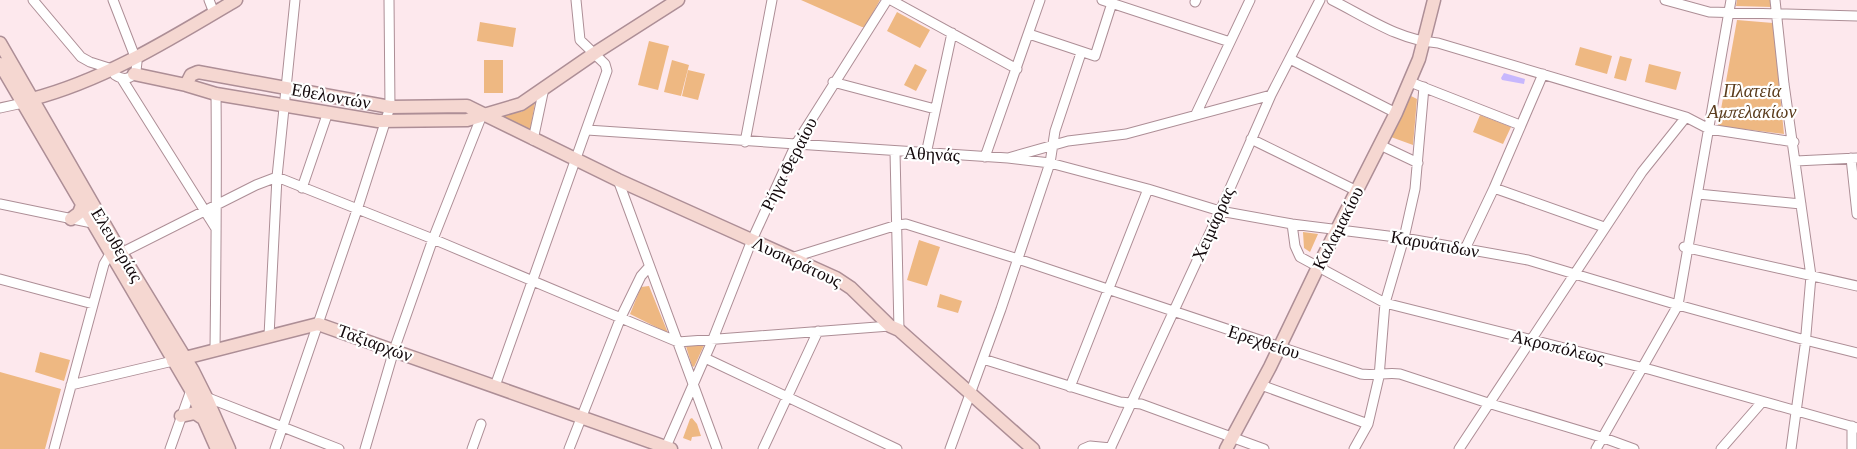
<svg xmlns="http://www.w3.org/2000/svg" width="1857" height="449" font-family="'Crimson Pro',serif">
  <rect width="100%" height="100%" fill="#fde8ed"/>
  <!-- green -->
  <path fill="#eeb882" d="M801 0H880L865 27H862Z
    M1737 0H1771L1772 7 1736 6Z
    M897 12 930 30 920 48 887 31Z
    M1737 20 1773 23 1784 134 1718 126Z
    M480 22 516 28 513 47 477 41Z
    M649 41 669 46 658 90 638 85Z
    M1580 47 1612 56 1607 74 1575 65Z
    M1620 56 1632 59 1626 81 1614 78Z
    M484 60H503V93H484Z
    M672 60 689 65 681 96 664 92Z
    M915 64 927 70 916 91 904 85Z
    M1649 64 1681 72 1676 90 1645 82Z
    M688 70 705 74 698 100 682 96Z
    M1411 96 1417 99 1413 145 1391 137Z
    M535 103 530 131 498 115 499 113 521 112Z
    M1480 115 1511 127 1503 144 1473 132Z
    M1303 232 1318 234 1310 252 1304 248Z
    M919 240 940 247 927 286 907 280Z
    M649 286 668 333 630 314 641 287Z
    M940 294 962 301 958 313 937 307Z
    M685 343H705L694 367 692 366Z
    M40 352 70 360 64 381 35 372Z
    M0 372 61 389 45 449H0Z
    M692 418 697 424 701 436 692 437 691 441 683 438 690 419Z"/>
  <!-- water -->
  <path fill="#c7b7fd" d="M1504 73 1525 79 1524 84 1502 80 1501 78Z"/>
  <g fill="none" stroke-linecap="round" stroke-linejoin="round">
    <!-- street casing -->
    <g stroke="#ad8e96" stroke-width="11">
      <path id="street" d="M33 0 81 57 90 62 112 69 115 75C124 81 131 79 136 71L137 62 113 0
        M209 0 214 13
        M891 0 1017 69
        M1102 0 1230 42
        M1332 0C1366 17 1400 41 1438 43L1686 117 1709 129 1794 142
        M1665 0 1709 12 1857 16
        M1775 0 1784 84 1811 276 1805 346 1791 449
        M1195 2 1196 0
        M1029 34 1095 56 1112 3
        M1290 59 1396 113
        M122 79 215 227
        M833 82 935 109
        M1410 82 1520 125
        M0 108 23 103
        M1196 114 1250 0
        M587 130 1008 158 1068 141 1126 134 1271 95
        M1251 139 1357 191
        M533 140 544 88
        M745 142 772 0
        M1380 145 1418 163
        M895 152 899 330
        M926 154 952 33
        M985 157 1040 0
        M1008 158 1050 163 1148 189 1220 211 1292 224 1404 238 1528 260 1678 305 1805 340 1857 353
        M1851 158 1857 214
        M1796 161 1857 158
        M277 177 433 239 678 342 890 326
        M618 180 717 449
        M302 188 328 112
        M1494 188 1604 227
        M1698 194 1801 204
        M0 204 92 223
        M1292 224 1295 246 1300 257 1385 303 1652 370 1857 428
        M1684 247 1857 286
        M1465 249 1494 188 1543 74
        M121 253 256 185 277 177
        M791 258 897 225 906 224 1018 259 1361 374C1375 376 1387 372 1400 374L1488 403 1604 438 1634 449
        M0 279 93 304
        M269 336 277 177 295 0
        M215 350C216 264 217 179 216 94
        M705 358 897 449
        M983 359 1120 402 1141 404 1264 449
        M71 385 173 361
        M1261 385 1368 424
        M495 386 607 71 605 64 580 40 576 0
        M1070 387 1148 189
        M206 397 339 449
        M54 449 104 264 110 254
        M170 449 191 390
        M275 449 357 210 390 107 389 0
        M365 449 394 350 433 239 482 115
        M472 449 481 424
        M569 449 621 317 641 276 649 267
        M665 449 713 339 752 240 796 144 887 0
        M763 449 818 331
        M950 449 1001 309 1050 163 1055 131 1081 53
        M1083 449 1090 446 1111 448
        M1110 449 1220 211 1271 95 1320 0
        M1354 449 1368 424 1379 377 1385 303 1404 238 1415 189 1424 87
        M1459 449 1642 172 1686 117
        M1596 449 1678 305 1731 0
        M1721 449 1762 402
        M1852 449V426"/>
    </g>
    <!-- secondary casing -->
    <g stroke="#ad8e96" stroke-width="15">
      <path id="secondary" d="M0 43 121 253 193 371 206 397 229 449
        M0 64 191 390 217 449
        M134 74 186 85 216 94 378 121 467 120 521 104 595 53 678 0
        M186 85 191 75 198 72 390 107 467 106 618 180 836 278 851 288 890 326 899 330 1033 449
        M32 99C105 80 172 38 236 0
        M71 219 79 213 82 205
        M173 361 318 324 671 449
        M181 416 195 413 204 419
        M1226 449 1270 367 1318 267 1396 113 1419 59 1434 0"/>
    </g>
    <!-- street -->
    <use href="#street" stroke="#fff" stroke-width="9"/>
    <!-- secondary -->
    <use href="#secondary" stroke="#f5d7d1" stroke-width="12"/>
  </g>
  <g text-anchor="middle" stroke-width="4.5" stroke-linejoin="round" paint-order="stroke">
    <!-- park labels -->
    <g font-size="18" font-style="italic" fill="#5b3d1e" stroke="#fff">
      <text x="1752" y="97">Πλατεία<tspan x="1752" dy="21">Αμπελακίων</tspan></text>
    </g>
    <!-- street labels -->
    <g font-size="18" fill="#12080b" stroke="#fff">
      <text transform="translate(331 96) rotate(10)" y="6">Εθελοντών</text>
      <text transform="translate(932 154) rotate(3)" y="6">Αθηνάς</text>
      <text transform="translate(789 164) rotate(-63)" y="6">Ρήγα Φεραίου</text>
      <text transform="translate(1213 224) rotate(-66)" y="6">Χειμάρρας</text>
      <text transform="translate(1338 228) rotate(-63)" y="6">Καλαμακίου</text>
      <text transform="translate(1435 244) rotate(10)" y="6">Καρυάτιδων</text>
      <text transform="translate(117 245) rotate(59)" y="6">Ελευθερίας</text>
      <text transform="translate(797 262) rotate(25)" y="6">Λυσικράτους</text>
      <text transform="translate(1264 342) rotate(18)" y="6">Ερεχθείου</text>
      <text transform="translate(375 343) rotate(20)" y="6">Ταξιαρχών</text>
      <text transform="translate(1558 347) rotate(14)" y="6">Ακροπόλεως</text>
    </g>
  </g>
</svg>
